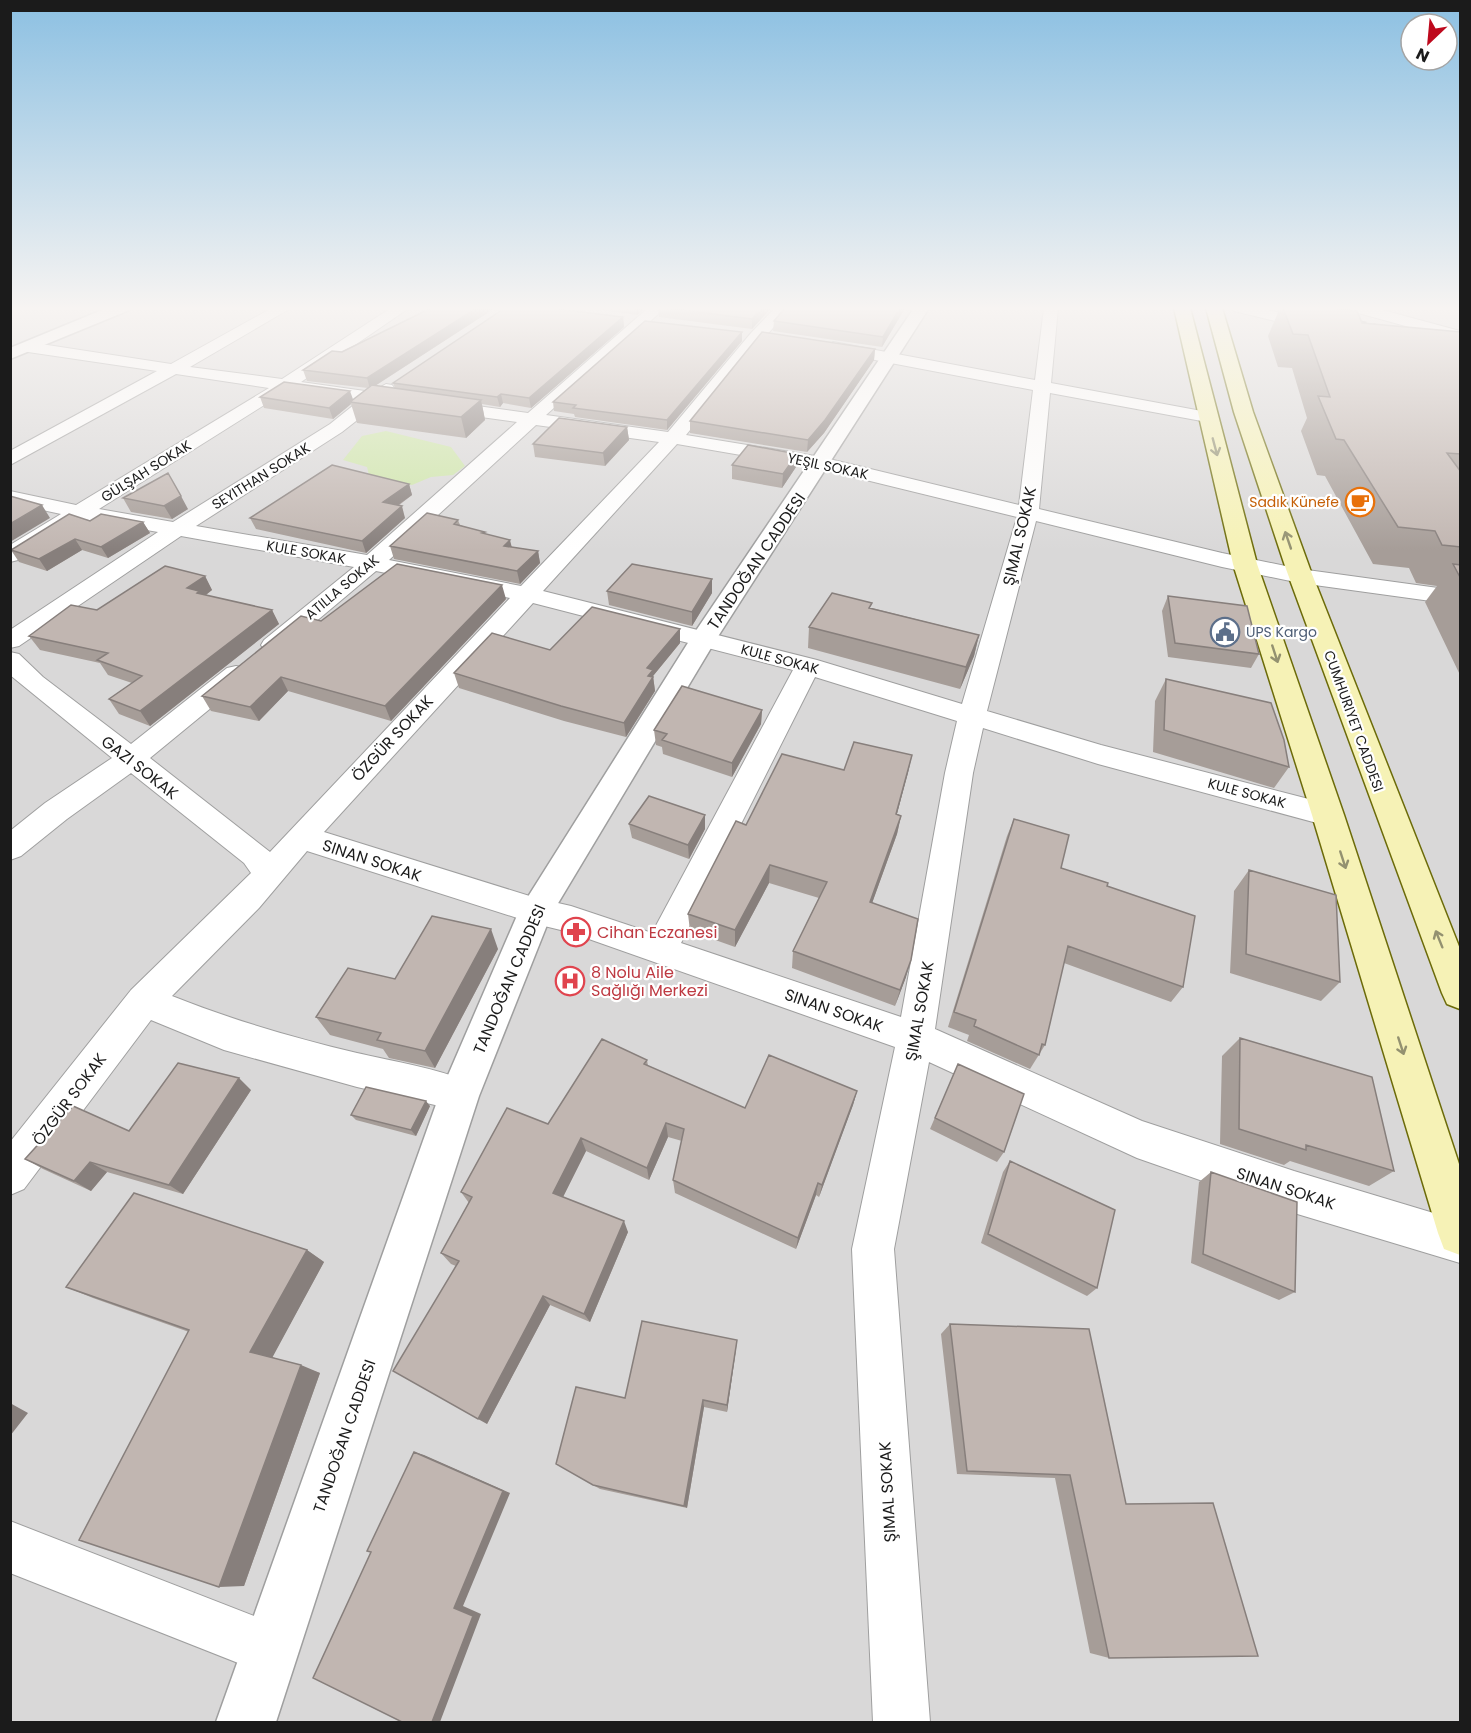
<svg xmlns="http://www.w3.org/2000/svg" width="1471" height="1733" font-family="Poppins,sans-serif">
  <rect width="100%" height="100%" fill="#ede7e1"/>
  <!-- residential -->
  <path fill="#d9d8d8" d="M11 308H1460V1722H11Z"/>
  <!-- grass -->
  <path fill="#cde5a8" d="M386 431 451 447 465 466 453 475 431 477 412 485 370 479 367 467 343 460 362 436Z"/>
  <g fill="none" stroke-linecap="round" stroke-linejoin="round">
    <!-- minor casing -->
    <g stroke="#9f9f9f" stroke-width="2">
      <path id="minor" d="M272 308H291L190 367 282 379 391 308H409L301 382 372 392 386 384 392 385 395 389 390 394 528 413 648 308H665L546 415 668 432 751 333 775 308H791L763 339 686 435 821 457 1019 505 1033 390 833 352 825 347 833 342 1035 380 1044 308H1058L1051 383 1207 412 1213 413 1216 417 1213 421 1207 422 1050 393 1039 509 1222 553 1300 569 1460 591V605L1300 583 1222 567 1036 521 987 711 1101 745 1328 804 1339 807 1343 815 1339 823 1328 826 1098 764 983 728 973 773 935 1029 1142 1121 1294 1171 1460 1221V1263L1294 1213 1137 1158 929 1062 894 1249 930 1722H873L852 1249 895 1047 569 932 536 924 307 851 259 908 172 996C232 1020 294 1038 357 1053 397 1062 435 1068 473 1083L478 1096 473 1109 459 1114 435 1105 357 1087 224 1050 151 1020 24 1189 10 1195V1142L131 990 251 873 244 863 131 773 67 819 21 856 10 860V831L45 803 112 758 10 675V652L19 654 43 677 131 744 227 668 236 666 245 668 249 674 245 680 150 758 270 852 510 598 376 571 282 650 273 653 264 650 261 645 264 640 354 567 181 536 19 646 10 648V630L158 532 83 519 18 560 10 562V545L61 514 10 503V491L76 505 269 388 176 374 10 465V451L157 371 28 352 22 350 20 347 22 344 28 342 171 364ZM288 390 360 400 330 424 173 522 99 509ZM379 403 517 422 367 555 196 526 342 432ZM536 425 659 442 521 586 389 560ZM677 444 821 469 1017 517 962 704 817 660 543 591ZM533 603 793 670 652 933 571 906 536 898 324 832ZM815 677 957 721 945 773 901 1017 681 943Z
        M1232 308H1260L1322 323 1325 326 1317 331 1234 311Z
        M1349 308H1375L1460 331V341L1351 311Z
        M10 1521 290 1630 298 1649 290 1668 271 1676 10 1573Z"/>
    </g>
    <!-- tertiary casing -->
    <g stroke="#9f9f9f" stroke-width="3">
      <path id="tertiary" d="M107 308H129L127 311 10 359V348Z
        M914 308H929L717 638 551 915 479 1096 276 1722H216L439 1096 519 911 691 638Z"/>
    </g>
    <!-- secondary casing -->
    <g stroke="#6c6b09" stroke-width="3">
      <path id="secondary" d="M1174 308H1190L1257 564 1344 815 1460 1167V1255L1444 1249 1438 1233 1312 815 1233 564Z
        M1206 308H1222L1253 412 1310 569 1460 949V1009L1447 1004 1442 993 1286 569 1234 412Z"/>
    </g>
    <!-- minor -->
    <use href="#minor" fill="#fff" fill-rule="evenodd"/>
    <!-- tertiary -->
    <use href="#tertiary" fill="#fff" fill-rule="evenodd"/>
    <!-- secondary -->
    <use href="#secondary" fill="#f6f2b6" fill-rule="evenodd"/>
    <!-- rail -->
    <path stroke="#696969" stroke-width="2" stroke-dasharray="7 7" stroke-linecap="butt" d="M1346 318 1390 328"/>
  </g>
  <!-- wall -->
  <path fill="#a69d98" d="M431 308H495L375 386 395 388 393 383 623 317 624 327 531 408 503 403 500 407 482 404 485 420 466 438 357 423 351 404 333 419 264 408 260 397 353 400 368 388 307 381 303 370Z
    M589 308H645L637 315Z
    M658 308H771L752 329 659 317Z
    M905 308 882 347 773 331 774 321Z
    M1280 308H1331L1362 323 1461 332V677L1425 602 1437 586 1416 583 1409 568 1373 564 1325 476 1317 475 1301 431 1307 418 1292 368 1278 367 1268 336Z
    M742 332V341L667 430 575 417 574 414 554 411 553 402Z
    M875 349 874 360 824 433 807 452 690 433V421Z
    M627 427 629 440 605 466 535 457 533 444Z
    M732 465 796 467 782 488 732 479Z
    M409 484 412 495 398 506 405 518 366 553 256 529 250 518Z
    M123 498 188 509 172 519 131 512Z
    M458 520 460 525 485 534 512 547 538 551 540 563 520 584 394 559 390 546Z
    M90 521 143 522 150 533 108 558 82 550 47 571 19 562 11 550Z
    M205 576 212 590 206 595 272 610 279 624 150 726 119 714 109 699 132 683 108 675 100 663 40 650 29 636 97 610Z
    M607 591 712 593 692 626 609 605Z
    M1168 596 1259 654 1251 668 1168 657 1162 611Z
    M506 599 391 721 288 691 259 721 211 711 202 696 321 621Z
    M872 608 979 635 974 656 960 689 808 648 809 627Z
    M680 629V643L653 676 655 691 626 737 564 721 459 688 454 673 550 650Z
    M1166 679 1289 767 1274 788 1153 752 1155 701Z
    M762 710 761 724 732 777 663 754 662 747 656 745 654 730Z
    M912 755 897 814 901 816 897 834 872 903 906 977 895 1006 792 968 793 951 819 898 769 883 735 947 690 931 688 914 746 825 844 770Z
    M705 815V829L689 859 632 838 629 824Z
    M1014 819 1061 868 1107 886 1183 987 1171 1002 1064 963 1045 1045 1030 1069 967 1041 969 1035 948 1027 1007 836Z
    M1249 870 1340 982 1321 1001 1230 973 1234 891Z
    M498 949 435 1068 389 1058 383 1049 330 1035 316 1017 395 979Z
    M1240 1038 1394 1171 1369 1186 1290 1161 1284 1165 1220 1144 1222 1056Z
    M647 1060 648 1066 745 1108 857 1091 853 1105 819 1197 816 1195 796 1249 675 1193 673 1180 682 1141 668 1137 649 1180 586 1151 563 1197 628 1232 590 1322 550 1305 487 1424 456 1266 451 1264 441 1253 469 1203 461 1192 548 1124Z
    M958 1064 1004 1152 997 1162 930 1129Z
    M251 1090 183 1194 107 1172 91 1191 43 1169 25 1159 129 1131Z
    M430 1106 416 1136 356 1120 351 1115Z
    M1010 1161 1097 1288 1087 1296 981 1243 1003 1172Z
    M1211 1172 1295 1292 1279 1300 1191 1263 1199 1182Z
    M307 1250 324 1262 272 1357 320 1373 244 1586 189 1332 93 1298 66 1287Z
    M950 1324 1126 1504 1109 1658 1090 1653 1055 1478 957 1474 941 1334Z
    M736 1349 727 1412 704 1407 687 1508 600 1489 593 1485 625 1398Z"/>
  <!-- shaded-wall -->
  <path fill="#877f7c" d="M477 308H495L370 389 367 378Z
    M637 308H645L637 315Z
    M762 308H771L752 329V319Z
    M900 308H905L882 347 883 337Z
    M623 317 624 327 531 408 529 398Z
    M742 332V341L667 430V420Z
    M875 349 874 360 824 433 807 452 808 440Z
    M350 391 354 402H350L351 404 333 419 329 408Z
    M501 394 503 403 500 407 497 397Z
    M481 400 485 420 466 438 461 417Z
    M627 427 629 440 605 466 603 453Z
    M797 454 796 467 782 488 783 474Z
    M409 484 412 495 387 513 383 502Z
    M181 496 188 509 172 519 164 506Z
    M42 505 50 518 10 542V524Z
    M402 506 405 518 366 553 362 541Z
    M143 522 150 533 108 558 101 547Z
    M75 539 82 550 47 571 39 559Z
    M510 540 513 552 504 546Z
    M538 551 540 563 520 584 517 571Z
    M205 576 212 590 203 597 187 588Z
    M712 579V593L692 626V612Z
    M502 585 506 599 391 721 385 706Z
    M272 610 279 624 150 726 140 711Z
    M680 629V643L653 676 655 691 626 737 624 723 647 668Z
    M979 635 974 656 960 689 966 667Z
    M281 677 288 691 259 721 250 707Z
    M762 710 761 724 732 777V763Z
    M912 755 908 773 892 832 896 814Z
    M705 815V829L689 859 688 845Z
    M901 816 897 834 866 920 870 902Z
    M770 865 769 883 735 947V930Z
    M491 929 498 949 435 1068 425 1051Z
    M911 960 906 977 895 1006 900 990Z
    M239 1078 251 1090 183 1194 169 1185Z
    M857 1091 853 1105 819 1197 822 1185Z
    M426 1101 430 1106 416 1136 411 1130Z
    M666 1123 668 1137 649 1180 647 1168Z
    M581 1138 586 1151 559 1205 553 1193Z
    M90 1162 107 1172 91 1191 74 1181Z
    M818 1183 816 1195 796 1249 798 1238Z
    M624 1221 628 1232 590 1322 584 1314Z
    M307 1250 324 1262 271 1360 250 1352Z
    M543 1296 550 1305 487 1424 478 1419Z
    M737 1340 736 1349 727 1412V1405Z
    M301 1365 320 1373 244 1586 219 1587Z
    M703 1400 704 1407 687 1508 684 1506Z
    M10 1403 28 1413 10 1436Z
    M414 1452 424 1455 510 1493 463 1606 481 1614 440 1722H432L454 1608Z"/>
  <!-- building -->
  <path fill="#c1b6b1" stroke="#877f7c" stroke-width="1.5" d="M431 308H477L367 378 303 370 332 351 342 352Z
    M505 308H550L623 317 529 398 501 394 497 397 393 383Z
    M667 308H762L752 319Z
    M785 308H900L883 337 774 321Z
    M1283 308H1331L1357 311 1362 323 1461 332V454L1447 453 1461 472V547L1442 545 1435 531 1398 527 1344 440 1336 439 1318 396 1330 397 1308 335 1293 334Z
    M645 321 742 332 667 420 573 408 576 405 553 402Z
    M762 332 875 349 825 420 808 440 690 421Z
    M284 382 350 391 329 408 260 397Z
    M372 385 481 400 461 417 350 402Z
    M559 418 627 427 603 453 533 444Z
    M748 445 797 454 783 474 732 465Z
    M332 465 409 484 383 502 402 506 362 541 250 518Z
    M168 473 181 496 164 506 123 498Z
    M10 496 42 505 10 524Z
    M427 513 458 520 454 524 485 532 482 533 510 540 504 546 538 551 517 571 390 546Z
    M69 514 90 521 101 514 143 522 101 547 75 539 39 559 11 550Z
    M397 564 502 585 385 706 281 677 250 707 202 696 301 616 321 621Z
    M632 564 712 579 692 612 607 591Z
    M1453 564 1461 565V579Z
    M165 566 205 576 187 588 199 591 197 593 272 610 140 711 109 699 142 676 97 660 108 653 29 636 71 605 97 610Z
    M832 593 872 603 869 608 979 635 966 667 809 627Z
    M1168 596 1247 606 1259 654 1175 643Z
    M592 607 680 629 647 668 653 670 648 676 653 677 624 723 561 706 454 673 492 633 550 650Z
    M1166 679 1271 703 1284 740 1289 767 1164 730Z
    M682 686 762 710 732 763 662 740 667 734 654 730Z
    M854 742 912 755 896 814 901 816 870 902 918 919 911 960 900 990 793 951 827 882 770 865 735 930 688 914 736 821 746 825 782 754 844 770Z
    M649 796 705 815 688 845 629 824Z
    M1014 819 1069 835 1061 868 1108 883 1107 886 1195 916 1183 987 1068 946 1045 1045 1042 1044 1039 1055 974 1026 976 1020 954 1012Z
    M1249 870 1336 895 1340 982 1246 954Z
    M432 916 491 929 425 1051 377 1040 381 1033 316 1017 348 968 395 979Z
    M1240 1038 1372 1077 1394 1171 1306 1145V1150L1239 1129Z
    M602 1039 647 1060 644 1064 745 1108 769 1055 857 1091 822 1185 818 1183 798 1238 673 1180 684 1129 666 1123 647 1168 581 1138 553 1193 624 1221 584 1314 543 1296 478 1419 393 1371 459 1261 441 1253 472 1197 461 1192 507 1108 548 1124Z
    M178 1063 239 1078 169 1185 90 1162 74 1181 25 1159 73 1106 129 1131Z
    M958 1064 1024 1094 1004 1152 935 1118Z
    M366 1087 426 1101 411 1130 351 1115Z
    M1010 1161 1115 1210 1097 1288 988 1234Z
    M1211 1172 1297 1202 1295 1292 1203 1254Z
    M134 1193 307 1250 250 1352 301 1365 219 1587 79 1540 189 1330 66 1287Z
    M642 1321 737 1340 727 1405 703 1400 684 1506 593 1485 556 1464 576 1387 625 1398Z
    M950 1324 1089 1329 1126 1504 1213 1503 1258 1656 1109 1658 1070 1475 967 1471Z
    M414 1452 503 1491 454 1608 473 1616 432 1722H402L313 1678 371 1552 367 1551Z"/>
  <!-- one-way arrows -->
  <defs><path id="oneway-shaft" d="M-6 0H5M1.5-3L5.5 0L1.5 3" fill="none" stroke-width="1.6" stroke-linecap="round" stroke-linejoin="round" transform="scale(1.5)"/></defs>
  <g stroke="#939170">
    <use href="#oneway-shaft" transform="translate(1215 447) rotate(75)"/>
    <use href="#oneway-shaft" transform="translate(1288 540) rotate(-109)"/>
    <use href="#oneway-shaft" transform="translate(1275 654) rotate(72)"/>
    <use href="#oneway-shaft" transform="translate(1343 860) rotate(72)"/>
    <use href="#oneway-shaft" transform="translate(1439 939) rotate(-112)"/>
    <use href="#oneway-shaft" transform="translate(1401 1046) rotate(72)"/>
  </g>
  <!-- sky -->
  <linearGradient id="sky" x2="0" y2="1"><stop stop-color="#8cc0e2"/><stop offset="0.56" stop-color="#f7f4f2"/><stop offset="1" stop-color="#f7f4f2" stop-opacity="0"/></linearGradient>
  <rect width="1471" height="551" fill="url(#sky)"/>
  <!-- icons -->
  <defs>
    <g id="cafe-ring" transform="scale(1.5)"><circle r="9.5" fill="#fff" stroke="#e8710a" stroke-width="1.5"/><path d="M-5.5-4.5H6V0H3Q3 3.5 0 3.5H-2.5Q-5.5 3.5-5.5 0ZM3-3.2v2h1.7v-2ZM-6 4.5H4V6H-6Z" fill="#e8710a"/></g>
    <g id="civic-ring" transform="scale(1.5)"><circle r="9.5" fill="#fff" stroke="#5c6f8a" stroke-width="1.5"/><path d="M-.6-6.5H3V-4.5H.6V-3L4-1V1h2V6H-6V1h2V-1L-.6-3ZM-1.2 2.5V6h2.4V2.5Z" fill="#5c6f8a"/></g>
    <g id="pharmacy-ring" transform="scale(1.5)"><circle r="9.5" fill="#fff" stroke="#e0444e" stroke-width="1.5"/><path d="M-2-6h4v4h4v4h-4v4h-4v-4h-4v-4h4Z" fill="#e0444e"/></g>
    <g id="hospital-ring" transform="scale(1.5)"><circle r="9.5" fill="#fff" stroke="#e0444e" stroke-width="1.5"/><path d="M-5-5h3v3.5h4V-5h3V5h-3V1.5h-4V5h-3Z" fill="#e0444e"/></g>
  </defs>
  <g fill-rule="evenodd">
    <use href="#cafe-ring" x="1360" y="502"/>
    <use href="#civic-ring" x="1225" y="632"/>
    <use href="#pharmacy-ring" x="576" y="932"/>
    <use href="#hospital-ring" x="570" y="981"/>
  </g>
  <g text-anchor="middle" stroke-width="4.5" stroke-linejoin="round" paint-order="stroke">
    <!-- far-street labels -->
    <g font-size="14" fill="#1b1b1b" stroke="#fff">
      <text transform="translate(828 466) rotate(12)" y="5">YEŞIL SOKAK</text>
      <text transform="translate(146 471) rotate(-32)" y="5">GÜLŞAH SOKAK</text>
      <text transform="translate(261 476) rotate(-32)" y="5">SEYITHAN SOKAK</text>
      <text transform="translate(306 552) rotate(10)" y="5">KULE SOKAK</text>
      <text transform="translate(342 587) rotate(-40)" y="5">ATILLA SOKAK</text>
      <text transform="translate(780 659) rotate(15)" y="5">KULE SOKAK</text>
      <text transform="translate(1354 721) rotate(70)" y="5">CUMHURIYET CADDESI</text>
      <text transform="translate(1247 793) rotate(15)" y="5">KULE SOKAK</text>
    </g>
    <!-- far-food labels -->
    <g font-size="14" fill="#c56008" stroke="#fff" text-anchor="end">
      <text x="1339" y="507">Sadık Künefe</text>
    </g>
    <!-- far-service labels -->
    <g font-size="14" fill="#4e5e75" stroke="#fff" text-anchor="start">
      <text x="1246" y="637">UPS Kargo</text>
    </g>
    <!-- street labels -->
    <g font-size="16" fill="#1b1b1b" stroke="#fff">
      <text transform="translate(1019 536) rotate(-77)" y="6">ŞIMAL SOKAK</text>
      <text transform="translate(756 561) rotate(-56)" y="6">TANDOĞAN CADDESI</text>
      <text transform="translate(392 738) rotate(-47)" y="6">ÖZGÜR SOKAK</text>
      <text transform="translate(140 767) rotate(38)" y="6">GAZI SOKAK</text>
      <text transform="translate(372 860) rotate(18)" y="6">SINAN SOKAK</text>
      <text transform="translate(509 979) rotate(-67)" y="6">TANDOĞAN CADDESI</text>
      <text transform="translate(834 1010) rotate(19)" y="6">SINAN SOKAK</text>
      <text transform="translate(919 1011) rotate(-80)" y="6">ŞIMAL SOKAK</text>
      <text transform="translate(69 1099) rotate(-53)" y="6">ÖZGÜR SOKAK</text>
      <text transform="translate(1286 1188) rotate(18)" y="6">SINAN SOKAK</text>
      <text transform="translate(344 1436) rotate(-71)" y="6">TANDOĞAN CADDESI</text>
      <text transform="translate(887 1492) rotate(-93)" y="6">ŞIMAL SOKAK</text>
    </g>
    <!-- health labels -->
    <g font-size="16" fill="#be3a42" stroke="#fff" text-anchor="start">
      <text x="597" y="938">Cihan Eczanesi</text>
      <text x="591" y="978">8 Nolu Aile<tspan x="591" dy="18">Sağlığı Merkezi</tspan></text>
    </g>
  </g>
  <!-- border -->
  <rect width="1471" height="1733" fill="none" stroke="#1b1b1b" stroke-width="24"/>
  <!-- north arrow -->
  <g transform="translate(1429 42) rotate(206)"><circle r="28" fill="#ffffff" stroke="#a4a4a4" stroke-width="1.5"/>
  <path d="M0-4.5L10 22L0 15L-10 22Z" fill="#be091d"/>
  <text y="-9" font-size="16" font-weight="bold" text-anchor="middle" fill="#1b1b1b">N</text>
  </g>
</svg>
